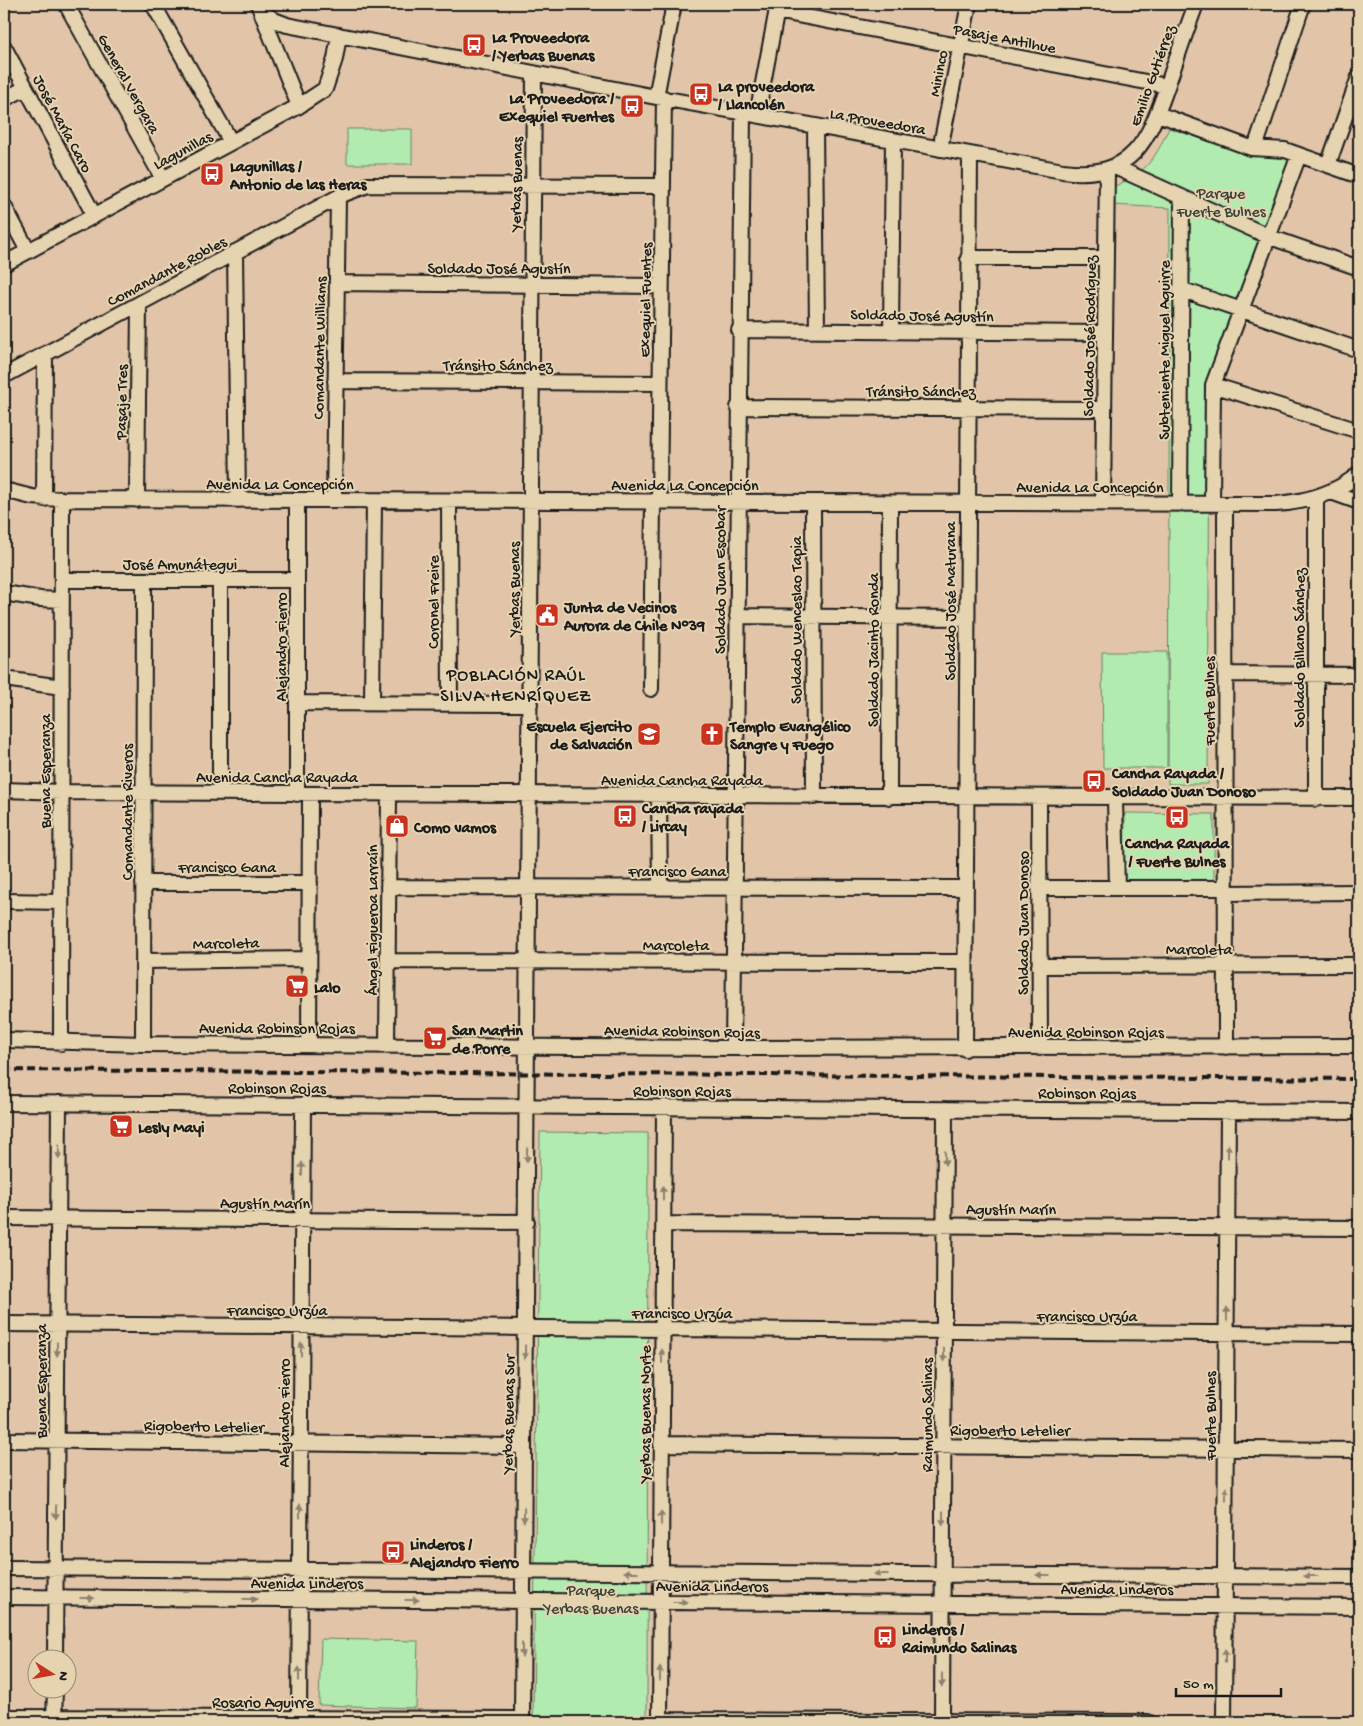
<svg xmlns="http://www.w3.org/2000/svg" width="1363" height="1726" font-family="'Gochi Hand',sans-serif">
  <rect width="100%" height="100%" fill="#e2c5a9"/>
  <filter id="ink" filterUnits="userSpaceOnUse"><feTurbulence type="fractalNoise" baseFrequency=".02" numOctaves="2"/><feDisplacementMap in="SourceGraphic" scale="10" xChannelSelector="R" yChannelSelector="G"/><feConvolveMatrix kernelMatrix="1 2 1 2 8 2 1 2 1" color-interpolation-filters="sRGB"/></filter>
  <g filter="url(#ink)">
    <!-- green -->
    <path fill="#b1ebb0" stroke="#668466" d="M1169 128 1251 155 1287 158 1288 167 1210 387 1208 784H1168L1170 208 1111 205V188C1146 172 1153 163 1169 128Z
      M347 129H412V164H347Z
      M1102 652H1167V768H1103Z
      M1125 813 1214 814V882L1124 881Z
      M540 1132 648 1133 647 1722H533Z
      M321 1639 418 1641 416 1708 319 1705Z"/>
    <g fill="none" stroke-linecap="round" stroke-linejoin="round">
      <!-- minor casing -->
      <g stroke="#1c1c1c" stroke-width="18">
        <path id="minor" d="M66 4 163 179
          M153 4 231 142
          M258 4 299 106
          M776 11 1167 86
          M263 12 274 20 287 25 656 97 1063 171C1133 180 1148 141 1168 84 1177 57 1186 31 1196 4
          M4 47 94 215
          M656 97 674 4
          M4 99 26 88
          M1158 114 1251 148 1285 150 1359 176
          M757 115 778 4
          M815 126 817 330
          M1255 148 1303 4
          M940 149 969 4
          M1328 165 1359 77
          M1115 167 1270 237 1359 268
          M4 206 28 251
          M235 252 238 500
          M968 258H1106
          M4 264 299 106 325 89 335 59 339 35
          M337 283 661 286
          M1180 289 1359 350
          M739 330 1105 333
          M891 331 893 140
          M4 376 344 194 368 185 663 186
          M335 381 660 383
          M1213 385 1359 431
          M738 407 1104 409
          M4 490 32 497 62 499 1276 504C1307 502 1335 494 1359 474
          M1331 492 1359 502
          M44 499 45 354
          M137 500 139 304
          M334 500 338 197
          M449 501 450 703
          M659 502 664 98
          M813 502 814 797
          M1103 503 1107 170
          M1180 504 1182 197
          M1212 504 1213 385 1299 155
          M1225 504 1226 1047
          M62 580H297
          M4 593 40 599 62 600
          M737 616 966 618
          M1225 674 1359 675
          M4 679 62 687
          M651 689 653 502
          M297 703 530 704
          M372 703 374 501
          M4 790 62 792 1359 798
          M220 793V580
          M297 794V500
          M659 796 660 887
          M889 797 890 503
          M1039 798 1040 1048
          M1115 799 1117 888
          M1316 799V498
          M143 883H310
          M388 887 965 888
          M1039 888H1226
          M1226 893 1359 892
          M4 901 61 902
          M143 961 309 959
          M388 961 965 962
          M1039 966 1359 965
          M4 1040 143 1044 733 1048 1359 1046
          M61 1043 62 499
          M143 1044 144 580
          M309 1045 310 794
          M387 1045 389 794
          M733 1048 743 113
          M965 1049 970 154
          M4 1103 1359 1112
          M4 1218 527 1222
          M663 1224 1359 1228
          M4 1324 1359 1334
          M4 1440 524 1446
          M661 1444 1359 1450
          M4 1568 1359 1577
          M4 1597 1359 1607
          M55 1658 59 1103
          M4 1717 522 1719
          M660 1720 1148 1722
          M54 1722 55 1688
          M299 1722 303 1105
          M522 1722 534 73
          M660 1722 664 1107
          M942 1722 945 1109
          M1224 1722 1228 1111"/>
      </g>
      <!-- minor -->
      <use href="#minor" stroke="#e6d4b1" stroke-width="14"/>
      <!-- rail -->
      <path stroke="#1c1c1c" stroke-width="4" stroke-dasharray="8 4" stroke-linecap="butt" d="M4 1070 1359 1079"/>
    </g>
    <!-- one-way arrows -->
    <defs><path id="oneway-solid" d="M-6-.8H1V-3.2L6.5 0L1 3.2V.8H-6Z" transform="scale(1.25)"/></defs>
    <g fill="#8b816e">
      <use href="#oneway-solid" transform="translate(1228 1151) rotate(-90)"/>
      <use href="#oneway-solid" transform="translate(59 1152) rotate(90)"/>
      <use href="#oneway-solid" transform="translate(527 1155) rotate(91)"/>
      <use href="#oneway-solid" transform="translate(945 1158) rotate(90)"/>
      <use href="#oneway-solid" transform="translate(302 1169) rotate(-90)"/>
      <use href="#oneway-solid" transform="translate(663 1193) rotate(-90)"/>
      <use href="#oneway-solid" transform="translate(1227 1314) rotate(-90)"/>
      <use href="#oneway-solid" transform="translate(57 1349) rotate(90)"/>
      <use href="#oneway-solid" transform="translate(301 1349) rotate(-90)"/>
      <use href="#oneway-solid" transform="translate(525 1352) rotate(91)"/>
      <use href="#oneway-solid" transform="translate(944 1355) rotate(90)"/>
      <use href="#oneway-solid" transform="translate(662 1356) rotate(-90)"/>
      <use href="#oneway-solid" transform="translate(1226 1494) rotate(-90)"/>
      <use href="#oneway-solid" transform="translate(300 1511) rotate(-90)"/>
      <use href="#oneway-solid" transform="translate(56 1512) rotate(91)"/>
      <use href="#oneway-solid" transform="translate(524 1515) rotate(91)"/>
      <use href="#oneway-solid" transform="translate(661 1518) rotate(-90)"/>
      <use href="#oneway-solid" transform="translate(943 1518) rotate(90)"/>
      <use href="#oneway-solid" transform="translate(631 1572) rotate(-180)"/>
      <use href="#oneway-solid" transform="translate(881 1574) rotate(-180)"/>
      <use href="#oneway-solid" transform="translate(1043 1575) rotate(-180)"/>
      <use href="#oneway-solid" transform="translate(1311 1576) rotate(-180)"/>
      <use href="#oneway-solid" transform="translate(87 1598)"/>
      <use href="#oneway-solid" transform="translate(250 1599)"/>
      <use href="#oneway-solid" transform="translate(412 1600)"/>
      <use href="#oneway-solid" transform="translate(680 1602)"/>
      <use href="#oneway-solid" transform="translate(522 1650) rotate(90)"/>
      <use href="#oneway-solid" transform="translate(1225 1656) rotate(-90)"/>
      <use href="#oneway-solid" transform="translate(299 1674) rotate(-90)"/>
      <use href="#oneway-solid" transform="translate(660 1674) rotate(-90)"/>
      <use href="#oneway-solid" transform="translate(942 1680) rotate(90)"/>
    </g>
  </g>
  <!-- icons -->
  <defs>
    <g id="bus-square" transform="scale(1.25)"><rect x="-9" y="-9" width="18" height="18" rx="4" fill="#c8321e" stroke="#e6d4b1"/><path d="M-5-6H5V4H4V6H2V4H-2V6H-4V4H-5ZM-3.5-4V0h7V-4ZM-3.5 1.2v1.5H-2V1.2ZM2 1.2v1.5H3.5V1.2Z" fill="#fff"/></g>
    <g id="civic-square" transform="scale(1.25)"><rect x="-9" y="-9" width="18" height="18" rx="4" fill="#c8321e" stroke="#e6d4b1"/><path d="M-.6-6.5H3V-4.5H.6V-3L4-1V1h2V6H-6V1h2V-1L-.6-3ZM-1.2 2.5V6h2.4V2.5Z" fill="#fff"/></g>
    <g id="school-square" transform="scale(1.25)"><rect x="-9" y="-9" width="18" height="18" rx="4" fill="#c8321e" stroke="#e6d4b1"/><path d="M0-5L7-2L0 1L-7-2ZM-4 1L0 2.5L4 1V4Q0 6-4 4Z" fill="#fff"/></g>
    <g id="church-square" transform="scale(1.25)"><rect x="-9" y="-9" width="18" height="18" rx="4" fill="#c8321e" stroke="#e6d4b1"/><path d="M-1.2-6h2.4v3.5h3.3v2.4h-3.3V6h-2.4V-.1h-3.3v-2.4h3.3Z" fill="#fff"/></g>
    <g id="shop-square" transform="scale(1.25)"><rect x="-9" y="-9" width="18" height="18" rx="4" fill="#c8321e" stroke="#e6d4b1"/><path d="M-5-2.5h2.3a2.7 3.5 0 0 1 5.4 0H5L5.5 6h-11ZM-1.5-2.5h3a1.5 2.3 0 0 0-3 0Z" fill="#fff"/></g>
    <g id="supermarket-square" transform="scale(1.25)"><rect x="-9" y="-9" width="18" height="18" rx="4" fill="#c8321e" stroke="#e6d4b1"/><path d="M-6-5.5h2.5l.6 2H6L4.5 2H-2.5L-4.4-4H-6ZM-1.5 3.2a1.3 1.3 0 1 0 .1 0ZM3 3.2a1.3 1.3 0 1 0 .1 0Z" fill="#fff"/></g>
  </defs>
  <g fill-rule="evenodd">
    <use href="#bus-square" x="474" y="45"/>
    <use href="#bus-square" x="701" y="94"/>
    <use href="#bus-square" x="632" y="106"/>
    <use href="#bus-square" x="212" y="174"/>
    <use href="#civic-square" x="547" y="615"/>
    <use href="#school-square" x="649" y="734"/>
    <use href="#church-square" x="712" y="734"/>
    <use href="#bus-square" x="1094" y="781"/>
    <use href="#bus-square" x="625" y="816"/>
    <use href="#bus-square" x="1177" y="817"/>
    <use href="#shop-square" x="397" y="826"/>
    <use href="#supermarket-square" x="297" y="986"/>
    <use href="#supermarket-square" x="435" y="1038"/>
    <use href="#supermarket-square" x="121" y="1126"/>
    <use href="#bus-square" x="393" y="1552"/>
    <use href="#bus-square" x="885" y="1637"/>
  </g>
  <g text-anchor="middle" stroke-width="4" stroke-linejoin="round" paint-order="stroke">
    <!-- poi labels -->
    <g font-size="16" font-weight="bold" fill="#1c1c1c" stroke="#e6d4b1" text-anchor="start">
      <text x="492" y="42">La Proveedora<tspan x="492" dy="18">/ Yerbas Buenas</tspan></text>
      <text x="718" y="91">La proveedora<tspan x="718" dy="18">/ Llancolén</tspan></text>
      <text x="614" y="103" text-anchor="end">La Proveedora /<tspan x="614" dy="18">Exequiel Fuentes</tspan></text>
      <text x="230" y="171">Lagunillas /<tspan x="230" dy="18">Antonio de las Heras</tspan></text>
      <text x="564" y="612">Junta de Vecinos<tspan x="564" dy="18">Aurora de Chile N°39</tspan></text>
      <text x="632" y="731" text-anchor="end">Escuela Ejercito<tspan x="632" dy="18">de Salvación</tspan></text>
      <text x="730" y="731">Templo Evangélico<tspan x="730" dy="18">Sangre y Fuego</tspan></text>
      <text x="1112" y="778">Cancha Rayada /<tspan x="1112" dy="18">Soldado Juan Donoso</tspan></text>
      <text x="642" y="813">Cancha rayada<tspan x="642" dy="18">/ Lircay</tspan></text>
      <text x="414" y="832">Como vamos</text>
      <text x="1177" y="848" text-anchor="middle">Cancha Rayada<tspan x="1177" dy="18">/ Fuerte Bulnes</tspan></text>
      <text x="314" y="992">Lalo</text>
      <text x="452" y="1035">San Martin<tspan x="452" dy="18">de Porre</tspan></text>
      <text x="138" y="1132">Lesly Mayi</text>
      <text x="410" y="1549">Linderos /<tspan x="410" dy="18">Alejandro Fierro</tspan></text>
      <text x="902" y="1634">Linderos /<tspan x="902" dy="18">Raimundo Salinas</tspan></text>
    </g>
    <!-- street labels -->
    <g font-size="16" fill="#1c1c1c" stroke="#e6d4b1">
      <text transform="translate(1005 37) rotate(11)" y="6">Pasaje Antilhue</text>
      <text transform="translate(937 73) rotate(-79)" y="6">Mininco</text>
      <text transform="translate(1151 75) rotate(-70)" y="6">Emilio Gutiérrez</text>
      <text transform="translate(130 83) rotate(61)" y="6">General Vergara</text>
      <text transform="translate(878 120) rotate(10)" y="6">La Proveedora</text>
      <text transform="translate(64 123) rotate(62)" y="6">José María Caro</text>
      <text transform="translate(182 149) rotate(-28)" y="6">Lagunillas</text>
      <text transform="translate(515 184) rotate(-89)" y="6">Yerbas Buenas</text>
      <text x="499" y="273">Soldado José Agustín</text>
      <text transform="translate(166 270) rotate(-28)" y="6">Comandante Robles</text>
      <text transform="translate(644 300) rotate(-89)" y="6">Exequiel Fuentes</text>
      <text transform="translate(922 314) rotate(1)" y="6">Soldado José Agustín</text>
      <text transform="translate(1088 336) rotate(-89)" y="6">Soldado José Rodríguez</text>
      <text transform="translate(318 348) rotate(-89)" y="6">Comandante Williams</text>
      <text transform="translate(1163 350) rotate(-90)" y="6">Subteniente Miguel Aguirre</text>
      <text x="498" y="370">Tránsito Sánchez</text>
      <text x="921" y="396">Tránsito Sánchez</text>
      <text transform="translate(120 402) rotate(-89)" y="6">Pasaje Tres</text>
      <text x="280" y="489">Avenida La Concepción</text>
      <text x="685" y="490">Avenida La Concepción</text>
      <text x="1090" y="492">Avenida La Concepción</text>
      <text x="180" y="569">José Amunátegui</text>
      <text transform="translate(719 580) rotate(-90)" y="6">Soldado Juan Escobar</text>
      <text transform="translate(513 589) rotate(-90)" y="6">Yerbas Buenas</text>
      <text transform="translate(949 601) rotate(-90)" y="6">Soldado José Maturana</text>
      <text transform="translate(432 602) rotate(-90)" y="6">Coronel Freire</text>
      <text transform="translate(795 620) rotate(-90)" y="6">Soldado Wenceslao Tapia</text>
      <text transform="translate(280 647) rotate(-90)" y="6">Alejandro Fierro</text>
      <text transform="translate(1298 648) rotate(-90)" y="6">Soldado Billano Sánchez</text>
      <text transform="translate(872 650) rotate(-90)" y="6">Soldado Jacinto Ronda</text>
      <text transform="translate(1208 701) rotate(-90)" y="6">Fuerte Bulnes</text>
      <text transform="translate(44 771) rotate(-90)" y="6">Buena Esperanza</text>
      <text x="277" y="782">Avenida Cancha Rayada</text>
      <text x="682" y="785">Avenida Cancha Rayada</text>
      <text transform="translate(126 812) rotate(-90)" y="6">Comandante Riveros</text>
      <text x="227" y="872">Francisco Gana</text>
      <text x="677" y="876">Francisco Gana</text>
      <text transform="translate(371 920) rotate(-90)" y="6">Ángel Figueroa Larraín</text>
      <text transform="translate(1022 923) rotate(-90)" y="6">Soldado Juan Donoso</text>
      <text transform="translate(226 942) rotate(-1)" y="6">Marcoleta</text>
      <text x="676" y="950">Marcoleta</text>
      <text x="1199" y="954">Marcoleta</text>
      <text x="277" y="1033">Avenida Robinson Rojas</text>
      <text transform="translate(682 1030) rotate(1)" y="6">Avenida Robinson Rojas</text>
      <text x="1086" y="1037">Avenida Robinson Rojas</text>
      <text x="277" y="1093">Robinson Rojas</text>
      <text x="682" y="1096">Robinson Rojas</text>
      <text x="1087" y="1098">Robinson Rojas</text>
      <text x="265" y="1208">Agustín Marín</text>
      <text x="1011" y="1214">Agustín Marín</text>
      <text x="277" y="1315">Francisco Urzúa</text>
      <text x="682" y="1318">Francisco Urzúa</text>
      <text x="1087" y="1321">Francisco Urzúa</text>
      <text transform="translate(40 1381) rotate(-90)" y="6">Buena Esperanza</text>
      <text transform="translate(283 1413) rotate(-90)" y="6">Alejandro Fierro</text>
      <text transform="translate(507 1414) rotate(-89)" y="6">Yerbas Buenas Sur</text>
      <text transform="translate(644 1414) rotate(-90)" y="6">Yerbas Buenas Norte</text>
      <text transform="translate(926 1415) rotate(-90)" y="6">Raimundo Salinas</text>
      <text transform="translate(1209 1416) rotate(-90)" y="6">Fuerte Bulnes</text>
      <text transform="translate(204 1425) rotate(1)" y="6">Rigoberto Letelier</text>
      <text x="1010" y="1435">Rigoberto Letelier</text>
      <text x="307" y="1588">Avenida Linderos</text>
      <text x="712" y="1591">Avenida Linderos</text>
      <text x="1117" y="1594">Avenida Linderos</text>
      <text x="263" y="1707">Rosario Aguirre</text>
    </g>
    <!-- park labels -->
    <g font-size="16" fill="#3a453a" stroke="#e6d4b1">
      <text x="1221" y="198">Parque<tspan x="1221" dy="18">Fuerte Bulnes</tspan></text>
      <text x="591" y="1595">Parque<tspan x="591" dy="18">Yerbas Buenas</tspan></text>
    </g>
    <!-- neighbourhood labels -->
    <g font-size="18" letter-spacing="1" fill="#1c1c1c" stroke="#e6d4b1">
      <text x="516" y="680">POBLACIÓN RAÚL<tspan x="516" dy="21">SILVA HENRÍQUEZ</tspan></text>
    </g>
  </g>
  <!-- margin -->
  <rect width="1363" height="1726" fill="none" stroke="#e6d4b1" stroke-width="20"/>
  <rect x="10" y="10" width="1343" height="1706" fill="none" stroke="#1c1c1c" stroke-width="2" filter="url(#ink)"/>
  <!-- north arrow -->
  <g transform="translate(52 1674) rotate(101)"><circle r="24" fill="#e6d4b1" stroke="#958a75"/>
  <path d="M0-4L9 19L0 12L-9 19Z" fill="#c8321e"/>
  <text y="-8" font-size="14" font-weight="bold" text-anchor="middle" fill="#1c1c1c">N</text>
  </g>
  <!-- scale -->
  <path d="M1176 1688v8h105v-8" fill="none" stroke="#1c1c1c" stroke-width="2.5"/>
  <text x="1183" y="1688" font-size="15" fill="#1c1c1c" stroke="#e6d4b1" stroke-width="4" paint-order="stroke">50 m</text>
</svg>
